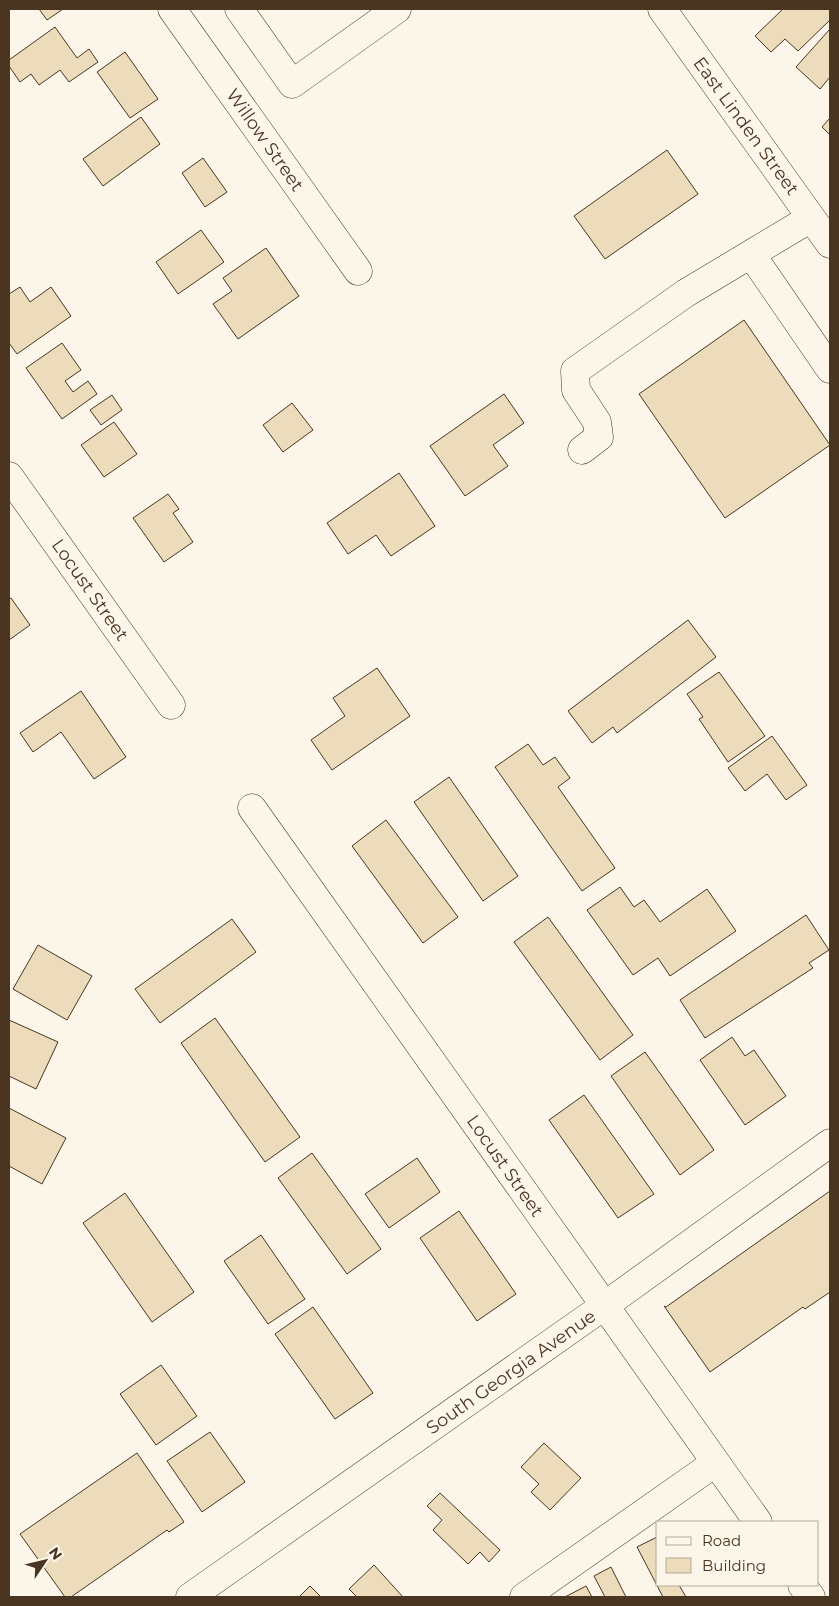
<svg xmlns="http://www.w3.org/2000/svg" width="839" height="1606" font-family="Montserrat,sans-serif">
  <rect width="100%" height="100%" fill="#fbf6e9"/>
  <!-- building -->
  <path fill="#ecdcbc" stroke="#4a3520" d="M39 9H63L47 20Z
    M783 9H830V20L798 51 785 39 771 52 755 36Z
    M55 27 77 58 89 49 98 62 69 82 60 70 39 85 31 74 20 82 9 66V60Z
    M830 29V77L820 89 796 67Z
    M125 52 158 99 130 118 97 72Z
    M141 117 160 144 103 186 83 159Z
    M830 118V135L822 127Z
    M667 150 698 194 605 259 574 216Z
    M203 158 227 192 205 207 182 173Z
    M201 230 224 262 178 294 156 262Z
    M266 248 299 296 238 339 213 304 232 291 223 278Z
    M20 287 30 302 51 287 71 316 17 354 9 343V294Z
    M744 320 830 445 725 518 639 394Z
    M62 343 81 370 65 381 73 392 88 381 97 394 62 419 26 368Z
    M504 394 524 423 493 445 508 466 465 496 430 446Z
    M112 395 122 410 101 425 90 410Z
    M292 403 313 430 283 452 263 425Z
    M114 422 137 454 104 477 81 445Z
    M399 473 435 526 391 556 376 535 348 554 327 523Z
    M168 494 179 509 173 513 193 542 164 562 133 518Z
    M11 598 30 625 9 640V599Z
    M688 620 716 657 617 733 613 727 592 743 568 711Z
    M377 668 410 716 332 770 311 740 345 716 333 698Z
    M719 672 765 736 728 762 699 719 703 717 687 694Z
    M81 691 126 757 94 779 61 732 33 752 20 733Z
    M772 736 807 785 786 800 767 774 745 791 728 768Z
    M528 744 543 765 555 757 570 778 558 787 615 868 582 891 495 767Z
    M449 777 518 876 483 901 414 802Z
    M386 820 458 917 423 943 352 846Z
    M620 887 634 907 644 900 660 922 707 889 736 931 670 976 658 958 633 975 587 910Z
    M806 915 829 950 809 963 813 968 705 1038 680 1000Z
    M548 917 633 1035 600 1060 514 942Z
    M232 919 256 952 160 1023 135 989Z
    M38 945 92 976 67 1020 13 989Z
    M215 1018 300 1137 265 1162 181 1043Z
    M9 1020 58 1042 36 1089 9 1076Z
    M732 1037 745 1056 754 1050 786 1096 745 1125 700 1060Z
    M645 1052 714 1150 680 1175 611 1076Z
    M584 1095 654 1194 618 1218 549 1120Z
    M9 1108 66 1138 42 1184 9 1166Z
    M312 1153 381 1249 347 1274 278 1178Z
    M417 1158 440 1192 389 1228 365 1194Z
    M830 1191V1292L805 1309 803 1307 710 1372 664 1306 666 1307Z
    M125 1193 194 1292 152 1322 83 1223Z
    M459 1211 516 1294 477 1321 420 1238Z
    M261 1235 305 1299 268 1324 224 1261Z
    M313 1307 373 1393 335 1419 275 1334Z
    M161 1365 197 1416 156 1445 120 1394Z
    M210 1432 245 1482 202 1512 167 1461Z
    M544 1443 581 1478 550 1510 531 1492 539 1484 521 1467Z
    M137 1453 184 1522 169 1532 167 1530 71 1597H65L20 1534Z
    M440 1493 500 1550 489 1562 480 1552 468 1564 433 1530 442 1520 427 1506Z
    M657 1537 658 1585H679L686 1597H663L637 1547Z
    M374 1565 403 1597H357L349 1589Z
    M611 1567 626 1597H605L594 1576Z
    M310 1586 321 1597H299Z
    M586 1586 592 1597H565Z"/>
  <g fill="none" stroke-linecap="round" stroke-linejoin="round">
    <!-- minor casing -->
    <g stroke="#4a3520" stroke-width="29">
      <path id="minor" d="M172 9 358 271
        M239 9 292 84 397 9
        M811 218 751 254 830 369
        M582 450 599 437 597 422 576 390 575 371 686 293 751 254
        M9 476 171 705
        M252 808 758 1522
        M802 1585 811 1597
        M190 1597 604 1306 830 1143
        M524 1597 715 1463"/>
    </g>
    <!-- major casing -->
    <g stroke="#4a3520" stroke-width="29">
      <path id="major" d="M662 9 830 244"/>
    </g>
    <!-- minor -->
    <use href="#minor" stroke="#fbf6e9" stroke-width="28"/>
    <!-- major -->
    <use href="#major" stroke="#fbf6e9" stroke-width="28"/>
  </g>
  <g text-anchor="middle" stroke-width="4" stroke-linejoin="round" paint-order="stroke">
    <!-- street labels -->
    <g font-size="18" fill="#4a3520" stroke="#fbf6e9">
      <text transform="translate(746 126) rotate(54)" y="6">East Linden Street</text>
      <text transform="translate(265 140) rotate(55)" y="6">Willow Street</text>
      <text transform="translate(90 590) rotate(55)" y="6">Locust Street</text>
      <text transform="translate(505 1166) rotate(55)" y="6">Locust Street</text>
      <text transform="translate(511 1372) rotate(-35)" y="6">South Georgia Avenue</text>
    </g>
  </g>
  <!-- border -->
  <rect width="839" height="1606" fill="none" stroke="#4a3520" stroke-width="20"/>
  <!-- legend -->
  <rect x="656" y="1521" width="162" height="65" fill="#fbf6e9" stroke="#b4a999"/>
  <rect x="666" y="1537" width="25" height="8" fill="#fbf6e9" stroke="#b4a999"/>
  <text x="702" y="1546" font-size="15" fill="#4a3520">Road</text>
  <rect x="666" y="1558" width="25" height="15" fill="#ecdcbc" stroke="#b4a999"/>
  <text x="702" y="1571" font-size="15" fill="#4a3520">Building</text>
  <!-- north arrow -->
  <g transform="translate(45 1561) rotate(55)" stroke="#fbf6e9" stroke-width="4" paint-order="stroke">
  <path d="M0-4L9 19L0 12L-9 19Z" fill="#4a3520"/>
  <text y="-8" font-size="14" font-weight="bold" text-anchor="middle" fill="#4a3520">N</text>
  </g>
</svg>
